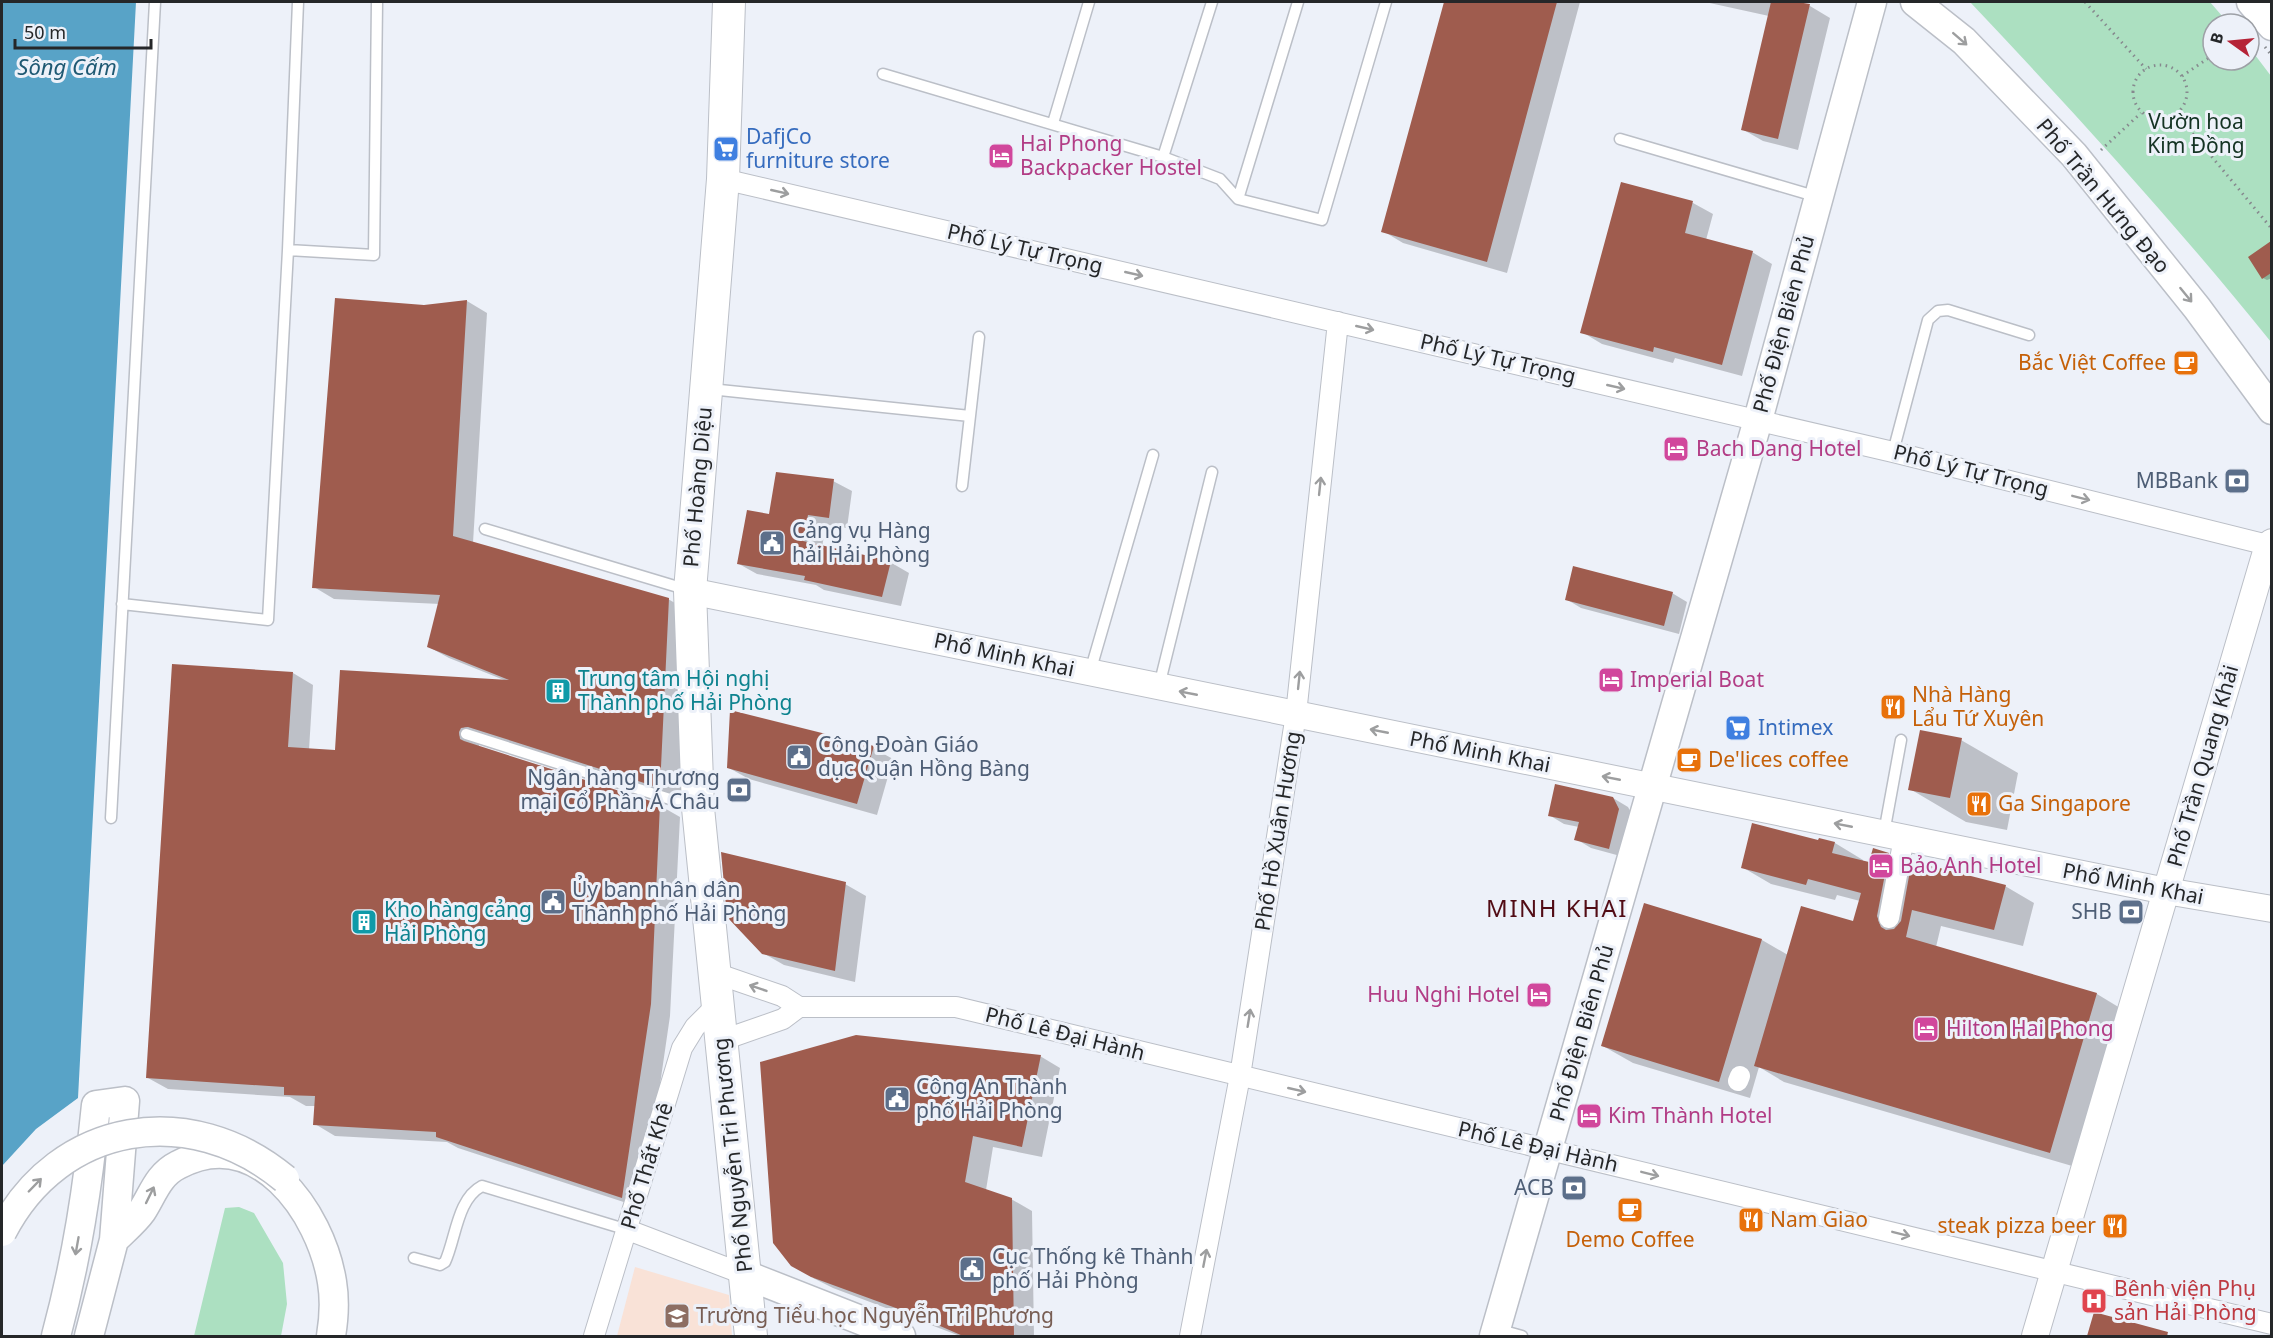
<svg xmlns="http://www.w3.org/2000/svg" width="2273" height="1338" font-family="'Noto Sans',sans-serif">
  <rect width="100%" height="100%" fill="#edf1f9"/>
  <!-- education -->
  <path fill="#f9e2d7" d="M635 1267 729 1295 732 1336H617Z"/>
  <!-- green -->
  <path fill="#ace0c1" d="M1970 2H2210L2229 24H2213V60H2249V47L2271 76V342C2176 224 2074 112 1970 2Z
    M239 1207 254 1213 283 1263 287 1304 281 1336H194L225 1208Z"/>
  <!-- water -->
  <path fill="#58a3c7" d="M2 2H136L78 1098 36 1129 2 1166Z"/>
  <!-- shadow -->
  <path fill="#0003" d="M1445 2H1580L1507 273 1403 243 1383 231Z
    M1705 2H1791L1810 6 1830 18 1798 150 1763 141 1742 129 1769 16Z
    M1622 184 1693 203 1713 214 1706 240 1752 252 1772 264 1742 376 1675 358 1673 363 1602 344 1582 332Z
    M2272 243V278L2267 280 2263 278 2250 258Z
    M467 301 487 313 473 543 668 599 689 611 681 798 482 739 479 744V748L659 805 680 817 670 1016 642 1208 458 1148 447 1142 335 1136 315 1124 316 1106H306L290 1097 168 1089 148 1078 293 673 313 685 309 750 336 751 504 680 449 658 429 647 440 604 334 599 314 587 424 307Z
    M833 481 852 491 847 528 826 525 822 547 890 562 909 573 901 606 824 590 816 585 757 574 739 564 770 515Z
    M1672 593 1687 602 1679 634 1581 608 1566 599Z
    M1961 740 2018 773 2007 830 1966 822 1910 789Z
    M873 748 893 759 877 815 749 779 729 768Z
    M1613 798 1628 807 1634 818 1624 857 1591 848 1576 839 1579 827 1564 824 1549 815Z
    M1819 842 1835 843 1863 860V862L1870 864 1888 854 1911 867 2005 886 2034 903 2023 946 1941 926 1936 947 2097 994 2125 1011 2079 1168 1784 1082 1759 1067 1750 1098 1633 1063 1603 1046 1645 905 1762 940 1788 955 1854 923 1860 901 1837 895 1835 900 1771 884 1742 867Z
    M845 884 866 896 855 982 784 965 763 953Z
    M1040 1056 1060 1068 1042 1157 993 1147 986 1190 1011 1199 1032 1211 1034 1336H960L833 1288 813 1278Z
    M2095 1313 2163 1332 2170 1336H2088Z"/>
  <!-- building -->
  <path fill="#9f5c4e" d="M1444 2H1557L1487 262 1381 232Z
    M1771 2H1797L1810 4 1778 139 1741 130Z
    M1621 182 1693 201 1685 233 1753 251 1722 365 1654 347 1653 352 1580 333Z
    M2271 241V273L2262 279 2248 257Z
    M335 298 424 305 467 300 453 536 669 598 660 788 468 727 461 728 459 732 460 739 464 741 660 804 651 1004 622 1198 436 1137V1132L313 1125 315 1096 284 1095V1087L146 1078 172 664 293 672 288 747 335 750 340 670 509 680 427 647 440 595 312 588Z
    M776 472 834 479 829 518 808 515 803 541 891 561 882 597 804 580 805 576 737 564 747 510 769 514Z
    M1573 566 1673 592 1664 626 1565 600Z
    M730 710 874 746 857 804 727 768Z
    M1920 730 1962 738 1950 798 1908 790Z
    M1555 784 1613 797 1619 809 1609 849 1574 840 1579 822 1548 816Z
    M1752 823 1818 840 1819 838 1835 842 1832 853 1869 862 1873 848 1889 853 1877 916 1881 927 1886 930 1894 929 1901 921 1911 865 1923 868 1924 864 2006 885 1994 930 1912 910 1906 937 2097 993 2050 1153 1754 1066 1801 906 1853 921 1861 893 1808 879 1806 885 1741 868Z
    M721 852 846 882 835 971 762 954 727 917Z
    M1644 903 1762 939 1719 1082 1601 1046Z
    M856 1035 1041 1055 1022 1147 973 1136 965 1182 1012 1198 1014 1336H963L915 1315 811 1277 791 1266 773 1243 760 1062Z
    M2094 1312 2168 1332 2167 1336H2087Z"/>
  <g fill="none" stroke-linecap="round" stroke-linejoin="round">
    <!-- service casing -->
    <g stroke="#bbbfc7" stroke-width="13">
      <path id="service" d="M1212 2 1163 157 1220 179 1238 199
        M1298 2 1238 199 1322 220 1386 2
        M883 74 1163 157
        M1053 123 1089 2
        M1620 139 1818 197
        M288 250 374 255 377 2
        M710 389 970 416
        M1893 452 1928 320 1938 311 1948 310 2029 335
        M962 486 979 337
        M485 529 688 590
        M122 604 268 620 288 250 298 2
        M1090 672 1153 455
        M1159 686 1212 472
        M466 734 695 807
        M111 818 155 2
        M1884 833 1901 740
        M414 1258 440 1265 445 1262C456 1238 457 1199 482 1186L628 1230
        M1497 1329 1522 1336"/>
    </g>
    <!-- minor casing -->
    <g stroke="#bbbfc7" stroke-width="22">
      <path id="minor" d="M723 179 1893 452 2272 546
        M1889 918 1904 838
        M715 973 782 996 799 1007H956L2272 1324
        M720 1041 783 1019 799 1007
        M1738 1081 1740 1076
        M628 1230 746 1275
        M594 1336 682 1048 695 1027 717 1005
        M1190 1336 1240 1076 1296 714 1338 322"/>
    </g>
    <!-- tertiary casing -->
    <g stroke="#bbbfc7" stroke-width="28">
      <path id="tertiary" d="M690 591 2166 891 2272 909
        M2035 1336 2268 545 2272 542"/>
    </g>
    <!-- secondary casing -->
    <g stroke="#bbbfc7" stroke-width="31">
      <path id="secondary" d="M1915 2 1964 41 2074 155 2197 308 2272 410
        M2251 2 2272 26
        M114 1240C123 1231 135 1221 142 1211 153 1194 158 1175 178 1165 257 1122 321 1212 332 1282 335 1300 334 1318 331 1336
        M746 1275 901 1336
        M56 1336C77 1258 88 1186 96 1105L125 1101 114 1240 89 1336
        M1494 1336 1758 420 1872 2"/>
    </g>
    <!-- primary casing -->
    <g stroke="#bbbfc7" stroke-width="34">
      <path id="primary" d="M729 2 723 179 690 591 698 808 751 1336"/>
    </g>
    <!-- path -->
    <path stroke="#86898e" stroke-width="3" stroke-dasharray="1.5 4.5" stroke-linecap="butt" d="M2085 2 2146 69
      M2265 47 2272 56
      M2133 92a27 27 0 1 1 54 0a27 27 0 1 1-54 0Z
      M2182 76 2213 55
      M2177 115 2272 229
      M2101 150 2141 113"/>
    <!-- service -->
    <use href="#service" stroke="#fff" stroke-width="10"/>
    <!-- minor -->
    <use href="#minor" stroke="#fff" stroke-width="20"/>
    <!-- tertiary -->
    <use href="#tertiary" stroke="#fff" stroke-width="26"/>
    <!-- secondary -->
    <use href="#secondary" stroke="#fff" stroke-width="28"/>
    <!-- primary -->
    <use href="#primary" stroke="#fff" stroke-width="32"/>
    <!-- secondary-bridge casing -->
    <g stroke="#bbbfc7" stroke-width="31" stroke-linecap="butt">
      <path id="secondary-bridge" d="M2 1232C59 1121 190 1100 285 1179"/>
    </g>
    <!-- secondary-bridge -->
    <use href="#secondary-bridge" stroke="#fff" stroke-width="28"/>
  </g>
  <!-- one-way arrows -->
  <defs><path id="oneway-shaft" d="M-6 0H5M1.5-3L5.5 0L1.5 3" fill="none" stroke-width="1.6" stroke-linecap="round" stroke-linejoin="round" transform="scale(1.5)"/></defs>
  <g stroke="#9d9e9f">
    <use href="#oneway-shaft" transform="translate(1960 39) rotate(41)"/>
    <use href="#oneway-shaft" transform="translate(780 192) rotate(13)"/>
    <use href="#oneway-shaft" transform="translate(1134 274) rotate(13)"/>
    <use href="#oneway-shaft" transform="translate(2186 295) rotate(51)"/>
    <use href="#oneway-shaft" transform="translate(1365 328) rotate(13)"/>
    <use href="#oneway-shaft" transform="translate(1616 387) rotate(13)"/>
    <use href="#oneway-shaft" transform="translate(1320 486) rotate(-84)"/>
    <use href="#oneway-shaft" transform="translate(2081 498) rotate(14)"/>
    <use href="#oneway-shaft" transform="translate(1299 680) rotate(-84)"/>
    <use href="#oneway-shaft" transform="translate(1188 693) rotate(-169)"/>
    <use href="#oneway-shaft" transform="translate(1379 731) rotate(-169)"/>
    <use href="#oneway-shaft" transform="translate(1611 778) rotate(-169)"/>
    <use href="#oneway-shaft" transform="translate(1843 825) rotate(-169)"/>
    <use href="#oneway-shaft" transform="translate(758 988) rotate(-161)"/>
    <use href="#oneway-shaft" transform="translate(1249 1018) rotate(-81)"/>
    <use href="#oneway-shaft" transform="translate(1297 1090) rotate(13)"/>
    <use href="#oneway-shaft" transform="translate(1650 1174) rotate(14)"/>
    <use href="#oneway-shaft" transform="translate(35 1185) rotate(-46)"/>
    <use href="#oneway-shaft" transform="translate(150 1195) rotate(-64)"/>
    <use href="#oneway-shaft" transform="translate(1901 1234) rotate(14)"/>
    <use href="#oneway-shaft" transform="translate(77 1246) rotate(100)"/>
    <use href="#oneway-shaft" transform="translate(1205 1258) rotate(-79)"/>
  </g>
  <!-- icons -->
  <defs>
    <g id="supermarket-square" transform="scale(1.35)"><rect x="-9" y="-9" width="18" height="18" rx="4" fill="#3f7fe0" stroke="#edf1f9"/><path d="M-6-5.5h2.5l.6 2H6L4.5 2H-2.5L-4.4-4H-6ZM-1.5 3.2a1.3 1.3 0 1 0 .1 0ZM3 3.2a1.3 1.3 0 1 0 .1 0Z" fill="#fff"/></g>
    <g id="hotel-square" transform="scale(1.35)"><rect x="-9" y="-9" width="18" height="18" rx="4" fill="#d1479c" stroke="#edf1f9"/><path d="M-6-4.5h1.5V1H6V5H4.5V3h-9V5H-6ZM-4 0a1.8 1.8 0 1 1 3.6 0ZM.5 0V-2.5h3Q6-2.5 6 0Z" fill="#fff"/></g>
    <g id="cafe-square" transform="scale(1.35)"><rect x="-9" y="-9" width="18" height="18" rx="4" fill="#e8710a" stroke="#edf1f9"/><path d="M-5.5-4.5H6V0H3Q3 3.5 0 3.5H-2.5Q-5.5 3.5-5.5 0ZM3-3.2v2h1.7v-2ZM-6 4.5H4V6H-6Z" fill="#fff"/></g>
    <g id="bank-square" transform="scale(1.35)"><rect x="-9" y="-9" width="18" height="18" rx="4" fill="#5c6f8a" stroke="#edf1f9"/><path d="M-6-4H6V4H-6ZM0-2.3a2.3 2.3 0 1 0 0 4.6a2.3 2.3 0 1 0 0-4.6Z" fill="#fff"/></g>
    <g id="civic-square" transform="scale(1.35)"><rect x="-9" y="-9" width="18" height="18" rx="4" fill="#5c6f8a" stroke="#edf1f9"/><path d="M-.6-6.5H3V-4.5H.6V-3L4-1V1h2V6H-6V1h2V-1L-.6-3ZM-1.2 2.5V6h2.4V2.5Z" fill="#fff"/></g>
    <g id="building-square" transform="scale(1.35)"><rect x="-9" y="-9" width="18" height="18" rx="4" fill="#0f9aa8" stroke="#edf1f9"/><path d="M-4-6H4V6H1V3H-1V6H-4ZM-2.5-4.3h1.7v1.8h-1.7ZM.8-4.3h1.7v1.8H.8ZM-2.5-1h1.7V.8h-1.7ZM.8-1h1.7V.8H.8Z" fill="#fff"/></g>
    <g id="restaurant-square" transform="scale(1.35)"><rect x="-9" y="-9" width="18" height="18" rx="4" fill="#e8710a" stroke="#edf1f9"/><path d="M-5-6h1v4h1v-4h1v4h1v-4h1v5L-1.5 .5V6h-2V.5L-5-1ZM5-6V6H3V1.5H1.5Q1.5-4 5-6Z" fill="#fff"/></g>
    <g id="hospital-square" transform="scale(1.35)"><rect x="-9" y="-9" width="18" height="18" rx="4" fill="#e0444e" stroke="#edf1f9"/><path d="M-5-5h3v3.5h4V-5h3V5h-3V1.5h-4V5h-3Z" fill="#fff"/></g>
    <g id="school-square" transform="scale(1.35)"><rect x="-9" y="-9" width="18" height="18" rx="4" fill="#8d6e63" stroke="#edf1f9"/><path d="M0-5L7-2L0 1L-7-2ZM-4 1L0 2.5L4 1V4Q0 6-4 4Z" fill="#fff"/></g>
  </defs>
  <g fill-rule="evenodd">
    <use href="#supermarket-square" x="726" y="149"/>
    <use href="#hotel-square" x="1001" y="156"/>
    <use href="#cafe-square" x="2186" y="363"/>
    <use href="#hotel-square" x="1676" y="449"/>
    <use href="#bank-square" x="2237" y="481"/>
    <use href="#civic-square" x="772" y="543"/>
    <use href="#hotel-square" x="1611" y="680"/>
    <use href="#building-square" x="558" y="691"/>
    <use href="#restaurant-square" x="1893" y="707"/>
    <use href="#supermarket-square" x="1738" y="728"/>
    <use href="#civic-square" x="799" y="757"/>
    <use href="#cafe-square" x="1689" y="760"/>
    <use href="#bank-square" x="739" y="790"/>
    <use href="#restaurant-square" x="1979" y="804"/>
    <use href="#hotel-square" x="1881" y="866"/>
    <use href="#civic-square" x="553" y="902"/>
    <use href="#bank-square" x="2131" y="912"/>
    <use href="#building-square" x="364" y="922"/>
    <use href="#hotel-square" x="1539" y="995"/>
    <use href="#hotel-square" x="1926" y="1029"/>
    <use href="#civic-square" x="897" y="1099"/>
    <use href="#hotel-square" x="1589" y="1116"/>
    <use href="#bank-square" x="1574" y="1188"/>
    <use href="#cafe-square" x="1630" y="1210"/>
    <use href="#restaurant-square" x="1751" y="1220"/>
    <use href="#restaurant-square" x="2115" y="1226"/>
    <use href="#civic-square" x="972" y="1269"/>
    <use href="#hospital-square" x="2094" y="1301"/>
    <use href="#school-square" x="677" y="1316"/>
  </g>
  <g text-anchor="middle" stroke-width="6" stroke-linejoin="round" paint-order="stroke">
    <!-- park labels -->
    <g font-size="21" fill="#143323" stroke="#edf1f9">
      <text x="2196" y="129">Vườn hoa<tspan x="2196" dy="24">Kim Đồng</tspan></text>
    </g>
    <!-- shop labels -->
    <g font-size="21" fill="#366cbe" stroke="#edf1f9" text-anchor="start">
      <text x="746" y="144">DafjCo<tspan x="746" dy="24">furniture store</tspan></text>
      <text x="1758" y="735">Intimex</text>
    </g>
    <!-- hotel labels -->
    <g font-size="21" fill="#b23c85" stroke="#edf1f9" text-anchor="start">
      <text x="1020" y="151">Hai Phong<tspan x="1020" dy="24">Backpacker Hostel</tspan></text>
      <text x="1696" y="456">Bach Dang Hotel</text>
      <text x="1630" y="687">Imperial Boat</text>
      <text x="1900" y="873">Bảo Anh Hotel</text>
      <text x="1520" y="1002" text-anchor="end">Huu Nghi Hotel</text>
      <text x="1946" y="1036">Hilton Hai Phong</text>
      <text x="1608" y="1123">Kim Thành Hotel</text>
    </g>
    <!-- street labels -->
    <g font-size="21" fill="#252729" stroke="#edf1f9">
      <text transform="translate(2103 196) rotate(50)" y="7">Phố Trần Hưng Đạo</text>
      <text transform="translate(1025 249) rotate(13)" y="7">Phố Lý Tự Trọng</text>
      <text transform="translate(1784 324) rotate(-75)" y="7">Phố Điện Biên Phủ</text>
      <text transform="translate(1498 359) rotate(13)" y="7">Phố Lý Tự Trọng</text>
      <text transform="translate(1971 471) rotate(14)" y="7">Phố Lý Tự Trọng</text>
      <text transform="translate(698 487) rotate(-85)" y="7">Phố Hoàng Diệu</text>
      <text transform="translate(1004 655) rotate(12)" y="7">Phố Minh Khai</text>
      <text transform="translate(1480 752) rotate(11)" y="7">Phố Minh Khai</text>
      <text transform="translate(2203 766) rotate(-74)" y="7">Phố Trần Quang Khải</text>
      <text transform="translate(1278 831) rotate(-81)" y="7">Phố Hồ Xuân Hương</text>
      <text transform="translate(2133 884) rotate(11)" y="7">Phố Minh Khai</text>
      <text transform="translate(1582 1033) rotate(-74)" y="7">Phố Điện Biên Phủ</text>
      <text transform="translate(1065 1034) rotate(14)" y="7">Phố Lê Đại Hành</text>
      <text transform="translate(1538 1147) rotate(13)" y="7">Phố Lê Đại Hành</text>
      <text transform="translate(733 1155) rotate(-96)" y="7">Phố Nguyễn Tri Phương</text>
      <text transform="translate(647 1166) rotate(-73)" y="7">Phố Thất Khê</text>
    </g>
    <!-- food labels -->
    <g font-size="21" fill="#c56008" stroke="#edf1f9" text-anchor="start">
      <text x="2166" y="370" text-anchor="end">Bắc Việt Coffee</text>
      <text x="1912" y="702">Nhà Hàng<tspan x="1912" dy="24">Lẩu Tứ Xuyên</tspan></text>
      <text x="1708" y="767">De'lices coffee</text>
      <text x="1998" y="811">Ga Singapore</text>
      <text x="1770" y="1227">Nam Giao</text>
      <text x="2096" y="1233" text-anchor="end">steak pizza beer</text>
      <text x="1630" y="1247" text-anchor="middle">Demo Coffee</text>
    </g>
    <!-- service labels -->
    <g font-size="21" fill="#4e5e75" stroke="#edf1f9" text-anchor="start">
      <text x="2218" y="488" text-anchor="end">MBBank</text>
      <text x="792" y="538">Cảng vụ Hàng<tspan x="792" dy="24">hải Hải Phòng</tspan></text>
      <text x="818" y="752">Công Đoàn Giáo<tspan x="818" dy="24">dục Quận Hồng Bàng</tspan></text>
      <text x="720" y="785" text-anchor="end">Ngân hàng Thương<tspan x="720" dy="24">mại Cổ Phần Á Châu</tspan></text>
      <text x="572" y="897">Ủy ban nhân dân<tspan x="572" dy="24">Thành phố Hải Phòng</tspan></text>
      <text x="2112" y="919" text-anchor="end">SHB</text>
      <text x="916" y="1094">Công An Thành<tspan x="916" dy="24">phố Hải Phòng</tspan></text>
      <text x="1554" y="1195" text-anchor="end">ACB</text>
      <text x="992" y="1264">Cục Thống kê Thành<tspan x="992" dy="24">phố Hải Phòng</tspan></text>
    </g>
    <!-- culture labels -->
    <g font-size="21" fill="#0d838f" stroke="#edf1f9" text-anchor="start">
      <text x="578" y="686">Trung tâm Hội nghị<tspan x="578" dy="24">Thành phố Hải Phòng</tspan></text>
      <text x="384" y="917">Kho hàng cảng<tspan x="384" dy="24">Hải Phòng</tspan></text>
    </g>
    <!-- health labels -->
    <g font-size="21" fill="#be3a42" stroke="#edf1f9" text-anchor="start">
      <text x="2114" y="1296">Bênh viện Phụ<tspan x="2114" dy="24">sản Hải Phòng</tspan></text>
    </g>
    <!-- education labels -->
    <g font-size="21" fill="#785e54" stroke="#edf1f9" text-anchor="start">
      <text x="696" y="1323">Trường Tiểu học Nguyễn Tri Phương</text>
    </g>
    <!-- water labels -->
    <g font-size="22" font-style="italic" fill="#1f5973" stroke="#edf1f9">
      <text x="67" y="75">Sông Cấm</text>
    </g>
    <!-- quarter labels -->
    <g font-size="24" letter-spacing="1.5" fill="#520c15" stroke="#edf1f9">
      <text x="1557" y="917">MINH KHAI</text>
    </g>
  </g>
  <!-- border -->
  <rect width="2273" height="1338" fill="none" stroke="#252729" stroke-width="6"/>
  <!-- north arrow -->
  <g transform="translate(2231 42) rotate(285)"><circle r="28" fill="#edf1f9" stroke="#9da0a6" stroke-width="1.5"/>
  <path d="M0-4.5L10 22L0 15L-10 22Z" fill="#b52337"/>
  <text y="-9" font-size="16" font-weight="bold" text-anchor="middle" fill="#252729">B</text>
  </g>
  <!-- scale -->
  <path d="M15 39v9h136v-9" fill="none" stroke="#252729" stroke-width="3"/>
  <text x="24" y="39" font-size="18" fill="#252729" stroke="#edf1f9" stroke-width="4.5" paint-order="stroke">50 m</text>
</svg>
